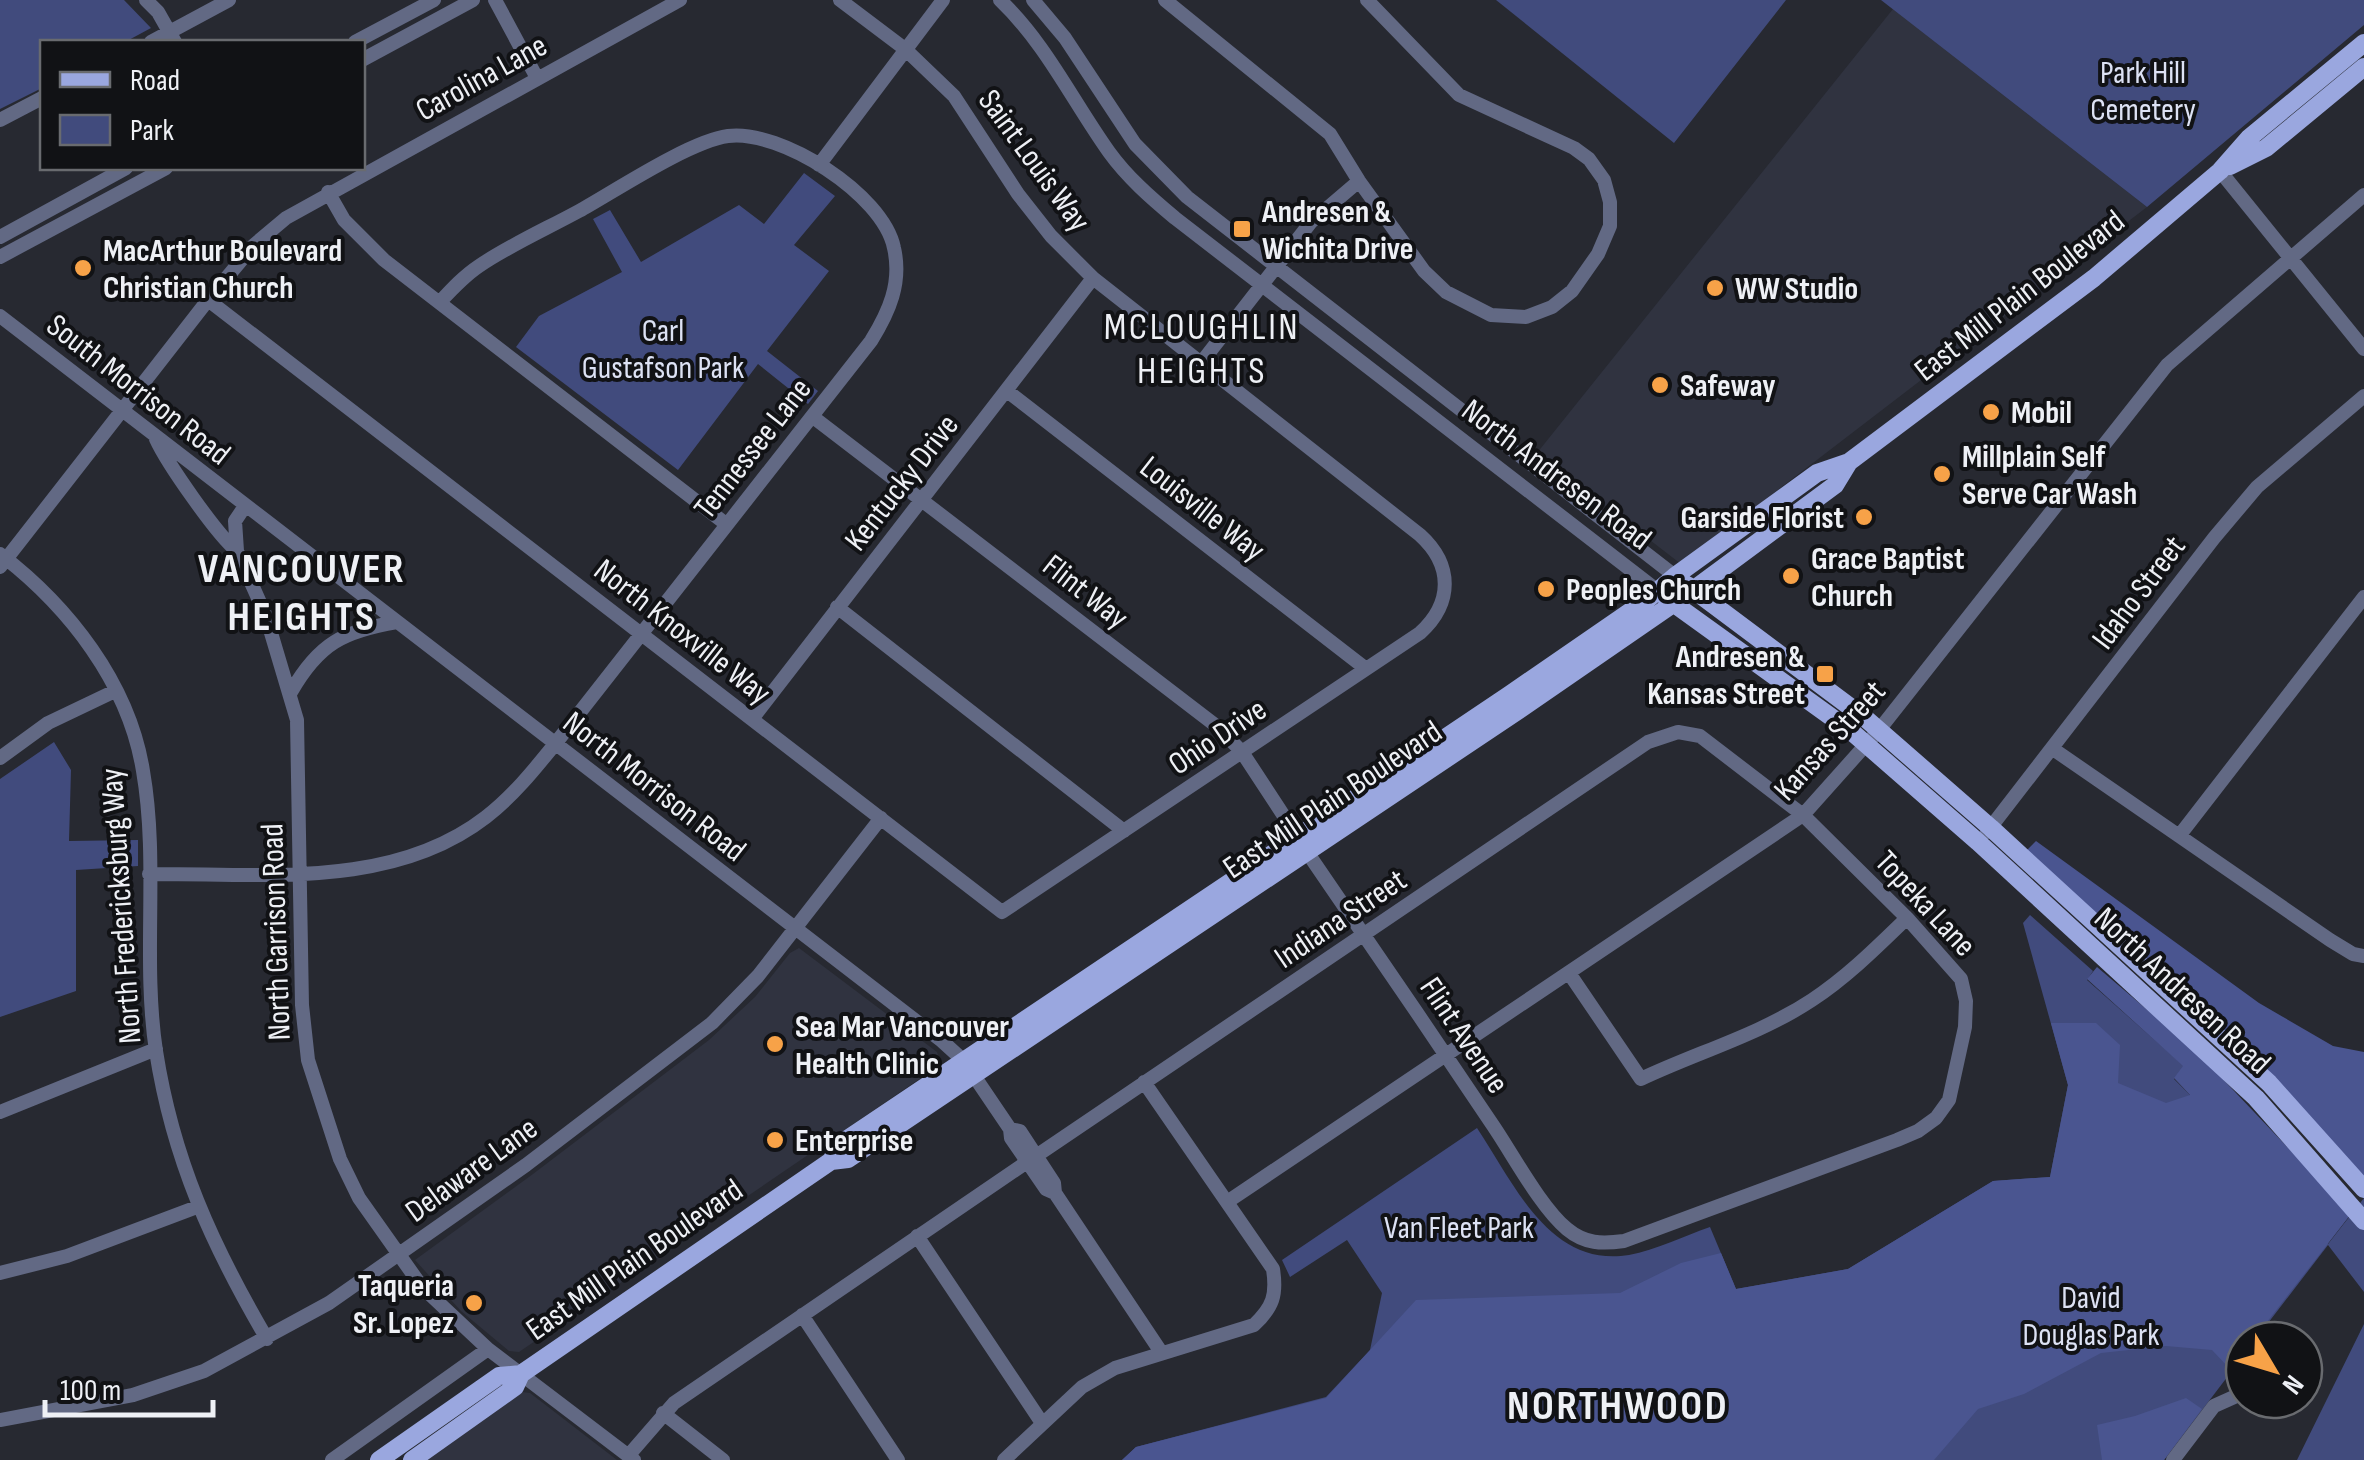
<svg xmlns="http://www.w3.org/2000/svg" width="2364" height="1460" font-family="'Sofia Sans Condensed',sans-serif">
  <rect width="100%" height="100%" fill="#272931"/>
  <!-- built -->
  <path fill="#303340" d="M1893 9 2147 207 1681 564 1537 453Z
    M799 948 937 1052 940 1061 937 1067 519 1352 509 1351 461 1311 415 1260 533 1174 709 1040 755 997 790 953Z
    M522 1392 530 1393 617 1460H425Z"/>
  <!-- green -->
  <path fill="#414b7d" d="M0 0H124L151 28 125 42H42V88L0 109Z
    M1496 0H1786L1674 143Z
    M1881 0H2364V25L2147 207Z
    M804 173 835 196 794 245 829 271 767 351 818 391 808 404 758 364 678 470 516 347 539 316 622 272 593 219 610 210 641 262 739 205 764 224Z
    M54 742 71 770 69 841 138 840V866L76 870V991L0 1017V779Z
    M2030 915 2093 971 2087 980 2184 1066 2174 1079 2265 1170 2328 1244 2364 1198V1292L2328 1245 2255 1340H2244V1355L2164 1460H1122L1136 1447 1326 1397 1370 1350 1382 1293 1347 1240 1290 1277 1282 1260 1477 1128C1514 1183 1549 1268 1629 1255 1656 1250 1684 1236 1710 1227L1736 1289 1848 1269 1993 1181 2050 1177 2068 1085 2023 923Z
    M2364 1324V1460H2297Z"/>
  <!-- forest -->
  <path fill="#4a5590" d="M2036 841 2259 1003 2333 1046 2364 1052V1180L2027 850Z
    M2097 967 2198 1053 2351 1214 2253 1340H2244V1351L2230 1369 2212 1350 2166 1346 2101 1353 2024 1394 1978 1409 1934 1460H1122L1136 1447 1326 1398 1416 1300 1620 1293 1681 1263 1721 1253 1736 1289 1848 1269 1993 1181 2050 1177 2068 1085 2051 1023H2096L2120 1045 2118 1083 2166 1103 2190 1095 2174 1078 2183 1066 2087 979Z
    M2186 1398 2202 1409 2164 1460H2102L2097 1425 2135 1416Z"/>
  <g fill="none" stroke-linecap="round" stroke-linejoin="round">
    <!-- minor -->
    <path stroke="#626984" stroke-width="14" d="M146 0 158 12 175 42
      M495 0 537 78
      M1000 0C1046 44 1072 100 1109 152 1127 177 1151 198 1175 218L1658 591
      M1033 0 1065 38 1135 144 1187 197 1675 576
      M1165 0 1330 134 1359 181 1424 271 1446 292 1491 315 1526 317 1552 307 1572 291 1598 254 1610 226V202L1604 180 1589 159 1574 148 1459 95 1367 0
      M151 42 229 0
      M355 42 434 0
      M362 60 473 0
      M0 120 42 98
      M819 165 943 0
      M2220 171 2364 349
      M328 192 344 220 384 260 726 524
      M0 237 126 168
      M0 257 166 168
      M208 300 1002 912 1420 633C1453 603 1453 565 1420 535L1093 278 1051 236 1018 194 954 96 905 49 840 0
      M0 316 942 1041 964 1061 1010 1129 1011 1138 1046 1189 1055 1193
      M1201 363 1311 222 1359 181
      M1007 391 1365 668
      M813 417 1219 728 1242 752 1297 836
      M156 439C167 463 217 535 237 551
      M245 506 235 521 237 551 266 616 297 720 302 1005 308 1060 340 1159 359 1198 422 1287 488 1349 634 1460
      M0 554C68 606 129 683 143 771 159 863 142 959 156 1051 173 1160 212 1245 267 1339
      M0 567 208 300 254 245 286 218 680 0
      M837 607 1124 831
      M291 692C319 643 344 631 397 622
      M752 719 1093 278
      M2053 749 2330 940 2353 954 2364 956
      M0 758 48 723 115 691
      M1987 832 2214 538 2257 487 2364 396
      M2179 836 2364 597
      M149 874C261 873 392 890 486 817 513 796 534 770 555 744L871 341C889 312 902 283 894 248 883 194 780 129 728 136 690 141 615 191 579 211 546 229 510 245 479 266 464 276 452 289 440 302
      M1569 973 1641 1079C1698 1052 1759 1035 1812 1000 1847 977 1877 947 1907 918
      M0 1112 156 1049
      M1010 1129 1020 1131 1054 1183 1055 1193 1161 1352
      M1036 1156 1648 742 1678 732 1700 736 1803 815 1907 918 1961 979 1966 1001 1965 1027 1949 1100 1936 1118 1918 1131 1897 1140 1624 1241C1602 1244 1585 1244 1567 1229 1541 1208 1512 1153 1492 1124 1431 1033 1369 942 1307 852
      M1227 1202 1803 815 1879 730 2167 365 2364 195
      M917 1236 1042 1423
      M0 1273 67 1256 197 1207
      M802 1315 898 1460
      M663 1413 723 1460
      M0 1420 133 1395 204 1371 329 1303 526 1165 712 1023 758 976 881 818
      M628 1456 674 1403 1027 1162
      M332 1460 488 1349
      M1004 1460 1082 1387 1115 1368 1254 1325C1273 1307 1277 1295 1273 1269L1144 1082
      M2173 1460 2214 1406 2243 1393"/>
    <!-- major -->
    <path stroke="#9aa7df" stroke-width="18" d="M2230 166 2266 148 2364 67
      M1687 585 1865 718 1991 828 2269 1083 2364 1189
      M1666 598 1852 732 1978 842 2256 1098 2364 1221
      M831 1161 840 1144 1509 695 1647 600 1675 576 1817 473 1849 462 2094 278 2220 171 2249 138 2364 43
      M379 1460 499 1376 521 1374 831 1161 848 1159 1519 710 1693 590 1835 485 1849 462
      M412 1460 515 1387 521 1374"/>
  </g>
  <!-- markers -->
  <g fill="#f7a248" stroke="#111215" stroke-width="4">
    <rect x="1232" y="219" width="20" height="20" rx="5"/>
    <circle cx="83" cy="268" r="10"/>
    <circle cx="1715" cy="288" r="10"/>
    <circle cx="1660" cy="385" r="10"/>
    <circle cx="1991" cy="412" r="10"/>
    <circle cx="1942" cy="474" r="10"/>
    <circle cx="1864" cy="517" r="10"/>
    <circle cx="1791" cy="576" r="10"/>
    <circle cx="1546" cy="589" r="10"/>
    <rect x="1815" y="664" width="20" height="20" rx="5"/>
    <circle cx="775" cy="1044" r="10"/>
    <circle cx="775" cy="1140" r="10"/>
    <circle cx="474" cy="1303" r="10"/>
  </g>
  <g text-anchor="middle" stroke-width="8" stroke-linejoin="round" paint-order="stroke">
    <!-- park labels -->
    <g font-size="32" fill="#dde2f4" stroke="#111215">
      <text x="2143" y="83">Park Hill<tspan x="2143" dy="37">Cemetery</tspan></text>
      <text x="663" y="341">Carl<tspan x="663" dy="37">Gustafson Park</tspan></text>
      <text x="1459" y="1238">Van Fleet Park</text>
      <text x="2091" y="1308">David<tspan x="2091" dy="37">Douglas Park</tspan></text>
    </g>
    <!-- street labels -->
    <g font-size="32" fill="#eef0f5" stroke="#111215">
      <text transform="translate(481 77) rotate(-29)" y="11">Carolina Lane</text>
      <text transform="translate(1035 160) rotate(54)" y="11">Saint Louis Way</text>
      <text transform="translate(2019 295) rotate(-38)" y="11">East Mill Plain Boulevard</text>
      <text transform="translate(139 389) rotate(38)" y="11">South Morrison Road</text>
      <text transform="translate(752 448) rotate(-52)" y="11">Tennessee Lane</text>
      <text transform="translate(1557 474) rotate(37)" y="11">North Andresen Road</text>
      <text transform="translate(901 482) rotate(-52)" y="11">Kentucky Drive</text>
      <text transform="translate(1203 508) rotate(38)" y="11">Louisville Way</text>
      <text transform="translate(1086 591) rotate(38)" y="11">Flint Way</text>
      <text transform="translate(2138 592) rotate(-53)" y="11">Idaho Street</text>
      <text transform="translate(683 631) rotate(38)" y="11">North Knoxville Way</text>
      <text transform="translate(1217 736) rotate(-34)" y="11">Ohio Drive</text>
      <text transform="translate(1829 740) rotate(-48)" y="11">Kansas Street</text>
      <text transform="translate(655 786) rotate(38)" y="11">North Morrison Road</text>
      <text transform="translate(1332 799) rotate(-34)" y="11">East Mill Plain Boulevard</text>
      <text transform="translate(1926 903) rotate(47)" y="11">Topeka Lane</text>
      <text transform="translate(120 906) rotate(-94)" y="11">North Fredericksburg Way</text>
      <text transform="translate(1340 918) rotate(-34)" y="11">Indiana Street</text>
      <text transform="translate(275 932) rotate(-92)" y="11">North Garrison Road</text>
      <text transform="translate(2183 990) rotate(43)" y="11">North Andresen Road</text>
      <text transform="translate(1465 1035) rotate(56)" y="11">Flint Avenue</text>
      <text transform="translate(471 1169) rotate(-36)" y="11">Delaware Lane</text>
      <text transform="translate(634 1259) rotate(-35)" y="11">East Mill Plain Boulevard</text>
    </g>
    <!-- poi labels -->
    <g font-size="32" font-weight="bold" fill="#eef0f5" stroke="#111215" text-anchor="start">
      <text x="1262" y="222">Andresen &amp;<tspan x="1262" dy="37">Wichita Drive</tspan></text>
      <text x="103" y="261">MacArthur Boulevard<tspan x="103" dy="37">Christian Church</tspan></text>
      <text x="1735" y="299">WW Studio</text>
      <text x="1680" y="396">Safeway</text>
      <text x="2011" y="423">Mobil</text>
      <text x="1962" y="467">Millplain Self<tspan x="1962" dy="37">Serve Car Wash</tspan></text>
      <text x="1844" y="528" text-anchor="end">Garside Florist</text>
      <text x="1811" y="569">Grace Baptist<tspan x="1811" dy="37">Church</tspan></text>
      <text x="1566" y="600">Peoples Church</text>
      <text x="1805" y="667" text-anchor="end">Andresen &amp;<tspan x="1805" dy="37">Kansas Street</tspan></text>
      <text x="795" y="1037">Sea Mar Vancouver<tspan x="795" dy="37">Health Clinic</tspan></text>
      <text x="795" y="1151">Enterprise</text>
      <text x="454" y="1296" text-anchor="end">Taqueria<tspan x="454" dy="37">Sr. Lopez</tspan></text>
    </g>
    <!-- quarter labels -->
    <g font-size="38" letter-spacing="2.5" fill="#eef0f5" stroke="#111215">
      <text x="1202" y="339">MCLOUGHLIN<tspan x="1202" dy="44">HEIGHTS</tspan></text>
    </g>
    <!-- district labels -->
    <g font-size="42" font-weight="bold" letter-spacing="2.5" fill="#eef0f5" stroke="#111215">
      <text x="302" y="582">VANCOUVER<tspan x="302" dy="48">HEIGHTS</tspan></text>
      <text x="1618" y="1419">NORTHWOOD</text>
    </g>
  </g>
  <!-- legend -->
  <rect x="40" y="40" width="325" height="130" fill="#111215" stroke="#696b6f" stroke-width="2.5"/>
  <rect x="60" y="72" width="50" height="15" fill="#9aa7df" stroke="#696b6f" stroke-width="2.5"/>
  <text x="130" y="90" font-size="30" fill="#eef0f5">Road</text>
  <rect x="60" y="115" width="50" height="30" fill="#414b7d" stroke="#696b6f" stroke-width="2.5"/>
  <text x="130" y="140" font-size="30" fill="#eef0f5">Park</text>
  <!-- north arrow -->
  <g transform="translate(2274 1370) rotate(128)"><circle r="48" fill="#111215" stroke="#696b6f" stroke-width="2.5"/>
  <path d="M0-8L18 38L0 25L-18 38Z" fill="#f7a248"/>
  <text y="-15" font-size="28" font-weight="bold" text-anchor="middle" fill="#eef0f5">N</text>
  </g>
  <!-- scale -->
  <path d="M45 1400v15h168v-15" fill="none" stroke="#eef0f5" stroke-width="5"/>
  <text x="60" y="1400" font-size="30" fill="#eef0f5" stroke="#111215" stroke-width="8" paint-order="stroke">100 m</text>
</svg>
